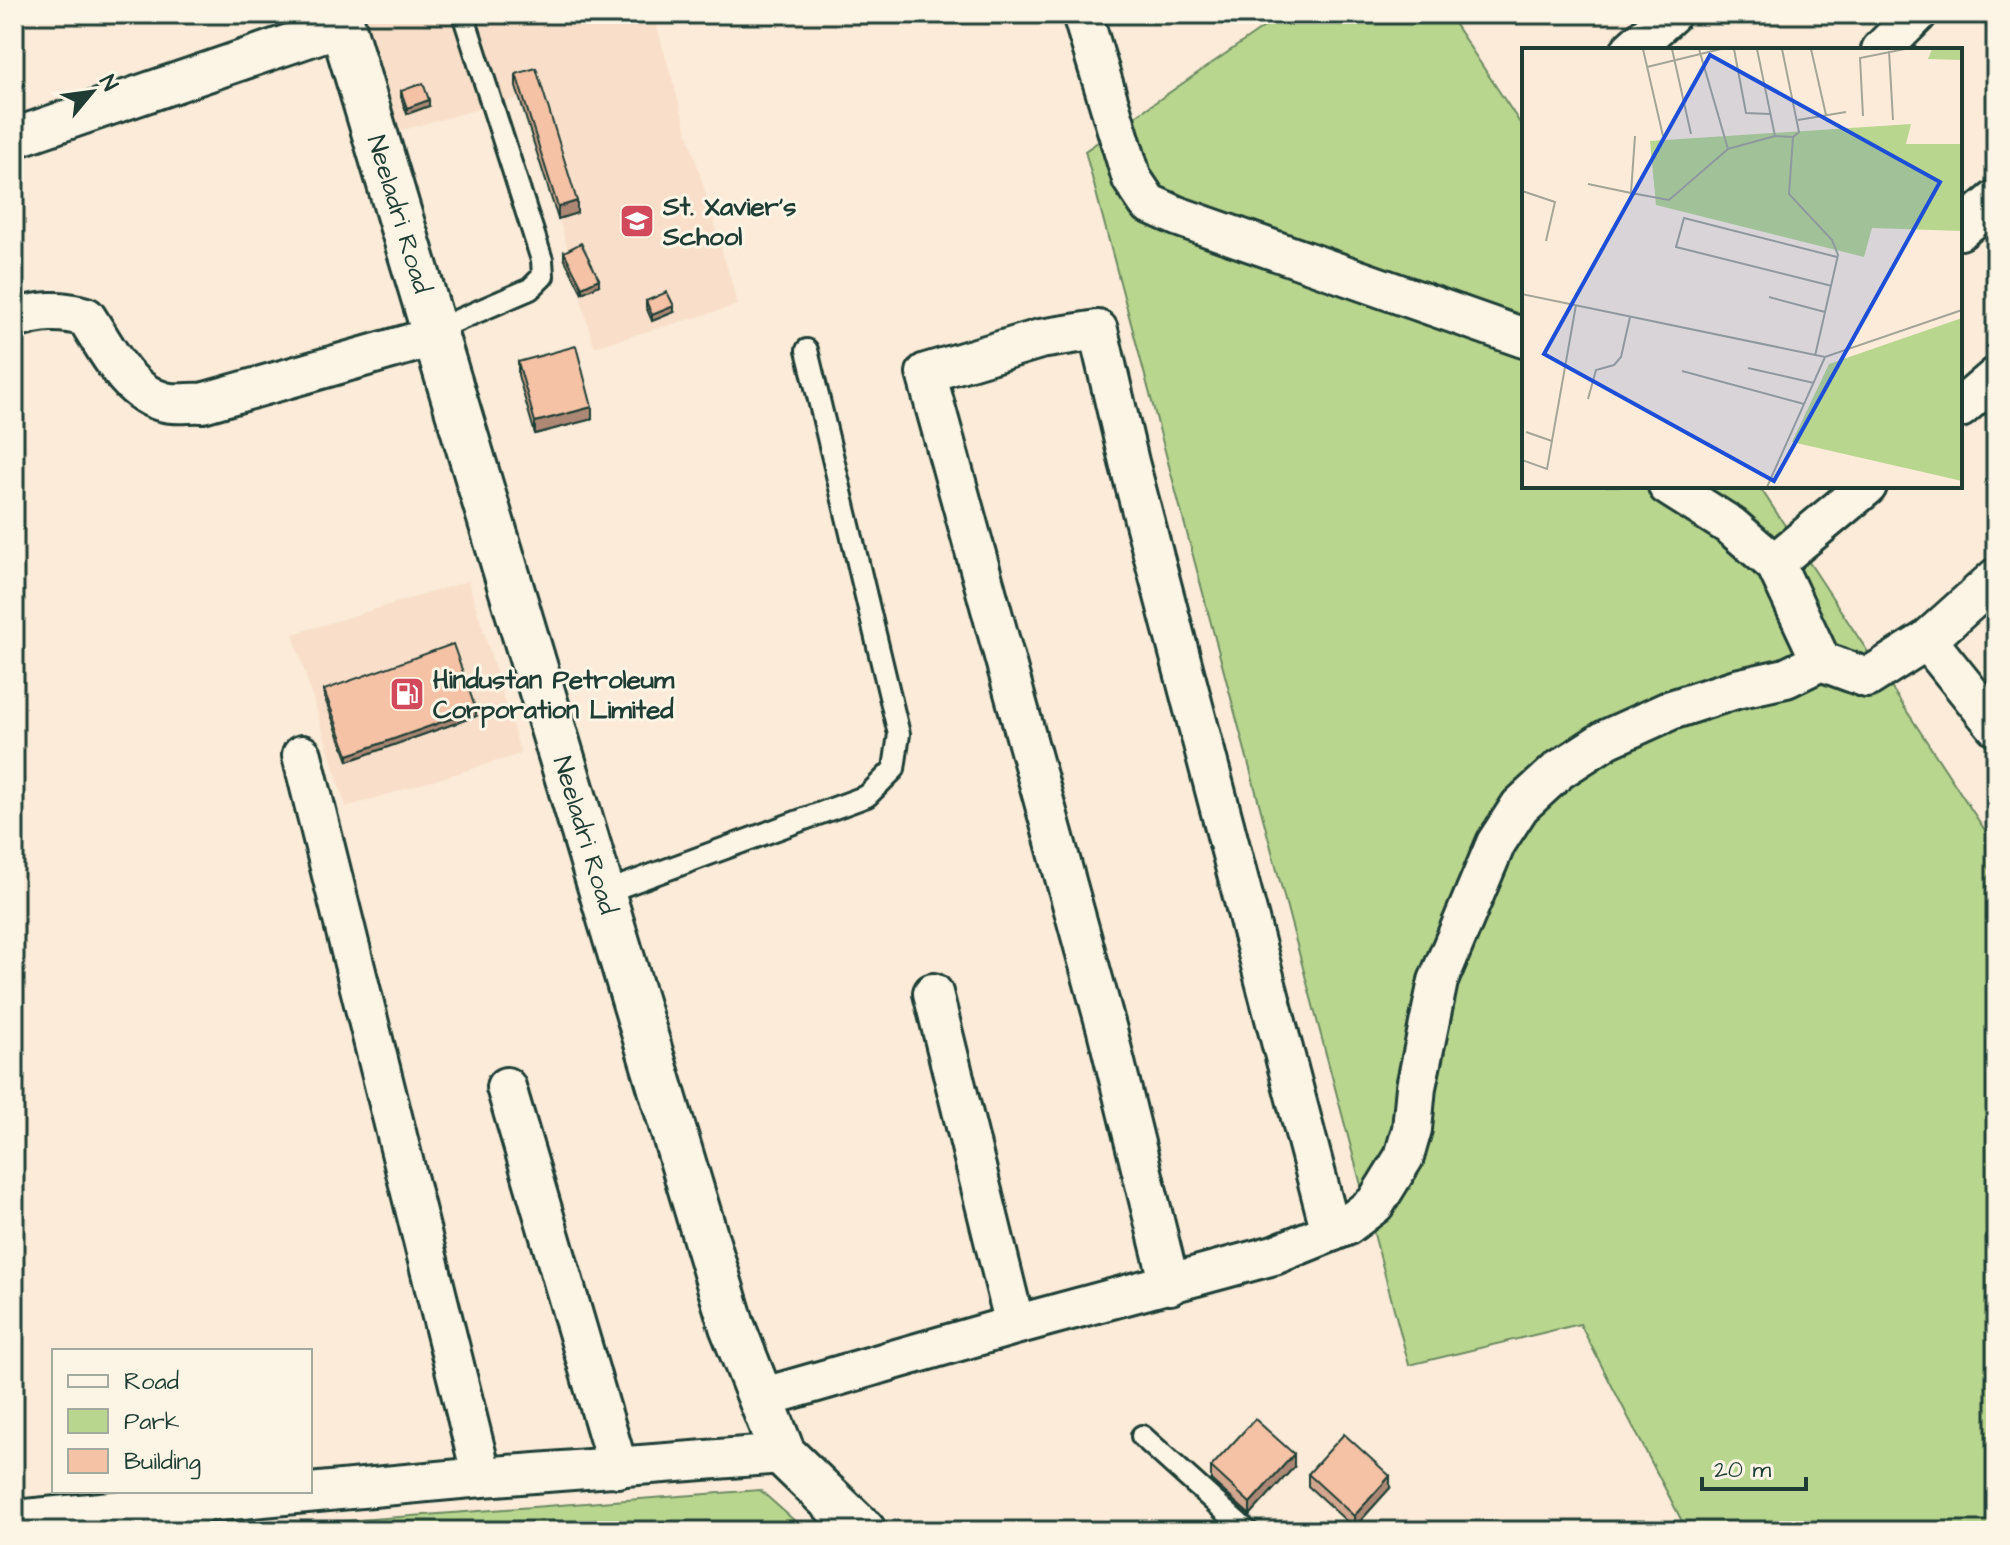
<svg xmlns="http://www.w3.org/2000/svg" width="2010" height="1545" font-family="'Architects Daughter',sans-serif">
  <rect width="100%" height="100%" fill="#fbebd8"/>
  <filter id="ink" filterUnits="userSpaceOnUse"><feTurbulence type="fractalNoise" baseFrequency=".0125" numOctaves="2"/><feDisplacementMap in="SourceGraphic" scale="16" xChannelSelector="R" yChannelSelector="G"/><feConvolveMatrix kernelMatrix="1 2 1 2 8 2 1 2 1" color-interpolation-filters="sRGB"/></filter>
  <g filter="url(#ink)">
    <!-- built -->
    <path fill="#f9dfc9" d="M338 14H653L738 305 594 347 526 96 377 137Z
      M468 581 521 754 346 807 293 634Z"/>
    <!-- green -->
    <path fill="#b9d68f" stroke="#6c8a62" stroke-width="2" d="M1283 14H1448L1524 129V486H1759L1996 847V1531H1687L1580 1324 1409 1365 1085 151Z
      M760 1490 806 1531H254L253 1528Z"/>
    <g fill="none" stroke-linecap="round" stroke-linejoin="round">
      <!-- service casing -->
      <g stroke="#1f3d34" stroke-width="26">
        <path id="service" d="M435 330 530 289 543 276 542 260 463 14
          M603 893 867 796 894 769 899 734 807 350
          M1142 1436 1247 1531"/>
      </g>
      <!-- minor casing -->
      <g stroke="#1f3d34" stroke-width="44">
        <path id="minor" d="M1082 14 1132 179 1148 203 1177 216 1524 338
          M1631 50 1671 14
          M1881 50 1917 14
          M14 138 342 26
          M1960 230 1996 200
          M14 319C41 311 59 309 86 317 106 347 127 394 165 402 176 405 191 402 202 403L437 336
          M1960 408 1996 377
          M1668 486 1731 526 1776 565 1784 555 1867 486
          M1776 565 1821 661 1867 678 1927 640 1996 578
          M1927 640 1996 726
          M302 755 482 1477
          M933 993 1015 1325
          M506 1087 618 1468
          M1170 1285 1107 1030 926 373 1040 339 1098 330 1129 462 1331 1232
          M761 1398 1015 1325 1274 1255 1346 1226 1375 1204 1404 1157 1412 1129 1416 1087 1438 981 1496 843 1520 806 1559 770 1607 739 1671 710 1736 689 1786 678 1821 661
          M14 1520 482 1477 783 1454"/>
      </g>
      <!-- secondary casing -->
      <g stroke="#1f3d34" stroke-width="50">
        <path id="secondary" d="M339 14 732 1326 783 1454 863 1531"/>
      </g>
      <!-- service -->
      <use href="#service" stroke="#fcf5e5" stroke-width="20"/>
      <!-- minor -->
      <use href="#minor" stroke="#fcf5e5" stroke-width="38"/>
      <!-- secondary -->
      <use href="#secondary" stroke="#fcf5e5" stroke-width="44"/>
    </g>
    <!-- wall -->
    <path fill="#d3a78f" stroke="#1f3d34" stroke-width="2" d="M516 74 577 213 558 219 516 87Z
      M401 91 429 106 407 114 401 97Z
      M564 252 599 285 582 293 564 258Z
      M646 301 674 312 652 321 646 307Z
      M518 362 592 419 535 434 518 375Z
      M324 690 476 716 348 761 324 696Z
      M1211 1467H1294L1250 1515 1211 1480Z
      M1308 1474 1390 1488 1354 1528 1308 1486Z"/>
    <!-- shaded-wall -->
    <path fill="#ac8874" stroke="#1f3d34" stroke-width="2" d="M429 100V106L407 114V108Z
      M577 201V213L558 219V207Z
      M599 279V285L582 293V287Z
      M674 306V312L652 321V315Z
      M592 407V419L535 434V422Z
      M476 710V716L348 761V755Z
      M1294 1454V1467L1250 1515V1503Z
      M1390 1476V1488L1354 1528V1516Z"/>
    <!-- building -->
    <path fill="#f5c2a6" stroke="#1f3d34" stroke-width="2" d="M536 68 577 201 558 207 516 74Z
      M423 83 429 100 407 108 401 91Z
      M581 243 599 279 582 287 564 252Z
      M667 292 674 306 652 315 646 301Z
      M576 346 592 407 535 422 518 362Z
      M453 644 476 710 348 755 324 690Z
      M1255 1419 1294 1454 1250 1503 1211 1467Z
      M1344 1434 1390 1476 1354 1516 1308 1474Z"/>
  </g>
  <!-- icons -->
  <defs>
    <g id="school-square" transform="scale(1.8)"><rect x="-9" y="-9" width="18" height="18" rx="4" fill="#d1495b" stroke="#fcf5e5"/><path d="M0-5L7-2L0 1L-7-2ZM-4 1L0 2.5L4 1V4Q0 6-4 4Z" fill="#fff"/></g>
    <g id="fuel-square" transform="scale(1.8)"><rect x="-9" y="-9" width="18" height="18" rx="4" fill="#d1495b" stroke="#fcf5e5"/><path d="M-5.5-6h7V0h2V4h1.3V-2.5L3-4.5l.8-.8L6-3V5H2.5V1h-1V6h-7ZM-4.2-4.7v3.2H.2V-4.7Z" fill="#fff"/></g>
  </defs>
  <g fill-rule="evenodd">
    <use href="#school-square" x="637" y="221"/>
    <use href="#fuel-square" x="407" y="694"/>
  </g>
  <g text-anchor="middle" stroke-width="6" stroke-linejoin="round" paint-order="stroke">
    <!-- poi labels -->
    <g font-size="26" font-weight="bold" fill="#1f3d34" stroke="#fcf5e5" text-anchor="start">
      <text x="663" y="215">St. Xavier's<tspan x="663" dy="30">School</tspan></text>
      <text x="433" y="688">Hindustan Petroleum<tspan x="433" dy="30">Corporation Limited</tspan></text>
    </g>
    <!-- street labels -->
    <g font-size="26" fill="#1f3d34" stroke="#fcf5e5">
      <text transform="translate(400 214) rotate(73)" y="9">Neeladri Road</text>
      <text transform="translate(586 835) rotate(73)" y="9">Neeladri Road</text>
    </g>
  </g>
  <!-- overview -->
  <g transform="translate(1522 48)">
    <rect width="440" height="440" fill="#fbebd8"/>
    <path d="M410 1H440V12L406 11ZM389 76 384 96H440V183L350 180 342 209 134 157 128 93ZM440 270V433L270 394 307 316Z" fill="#b9d68f"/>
    <path fill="none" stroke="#a3a596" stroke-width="2" d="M121 1 141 88M150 1 169 86M177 1 206 101M212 1 224 65 248 66M289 1 304 67M367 3 371 72M125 19 199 1M341 68 338 10 383 1M276 72 324 64M253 88 271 89 277 84 260 1M271 89 267 146 310 192 316 207 293 308M66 136 109 145 113 88M0 143 33 154 24 193M109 145 147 152 206 101 253 88 235 1M310 238 154 199 162 170 315 209M0 246 303 309 440 262M247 249 303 264M226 320 292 335M160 323 282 356M66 351 74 322 92 317 99 309 108 269M4 384 30 393M0 412 25 421 54 257M245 439 303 309"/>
    <path fill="#1d4ed8" fill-opacity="0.15" stroke="#1d4ed8" stroke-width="4" d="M188 7 418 134 252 433 22 306Z"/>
    <rect width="440" height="440" fill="none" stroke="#1f3d34" stroke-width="4"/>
  </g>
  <!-- margin -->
  <rect width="2010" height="1545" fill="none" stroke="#fcf5e5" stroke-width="48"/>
  <rect x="24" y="24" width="1962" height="1497" fill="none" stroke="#1f3d34" stroke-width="3" filter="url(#ink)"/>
  <!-- legend -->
  <rect x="52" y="1349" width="260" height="144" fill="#fcf5e5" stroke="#a4ab9e" stroke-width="2"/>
  <rect x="68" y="1375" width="40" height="12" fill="#fcf5e5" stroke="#a4ab9e" stroke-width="2"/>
  <text x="124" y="1389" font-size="24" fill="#1f3d34">Road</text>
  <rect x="68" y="1409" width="40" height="24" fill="#b9d68f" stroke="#a4ab9e" stroke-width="2"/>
  <text x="124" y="1429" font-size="24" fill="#1f3d34">Park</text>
  <rect x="68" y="1449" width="40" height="24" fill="#f5c2a6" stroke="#a4ab9e" stroke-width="2"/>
  <text x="124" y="1469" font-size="24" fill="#1f3d34">Building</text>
  <!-- north arrow -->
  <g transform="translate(92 92) rotate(61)" stroke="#fcf5e5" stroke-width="6" paint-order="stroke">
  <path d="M0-6L14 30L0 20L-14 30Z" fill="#1f3d34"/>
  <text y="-12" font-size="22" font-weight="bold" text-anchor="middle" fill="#1f3d34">N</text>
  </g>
  <!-- scale -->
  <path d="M1702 1477v12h104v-12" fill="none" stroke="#1f3d34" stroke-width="4"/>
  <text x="1714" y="1477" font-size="24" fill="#1f3d34" stroke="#fcf5e5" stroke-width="6" paint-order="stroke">20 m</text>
</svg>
